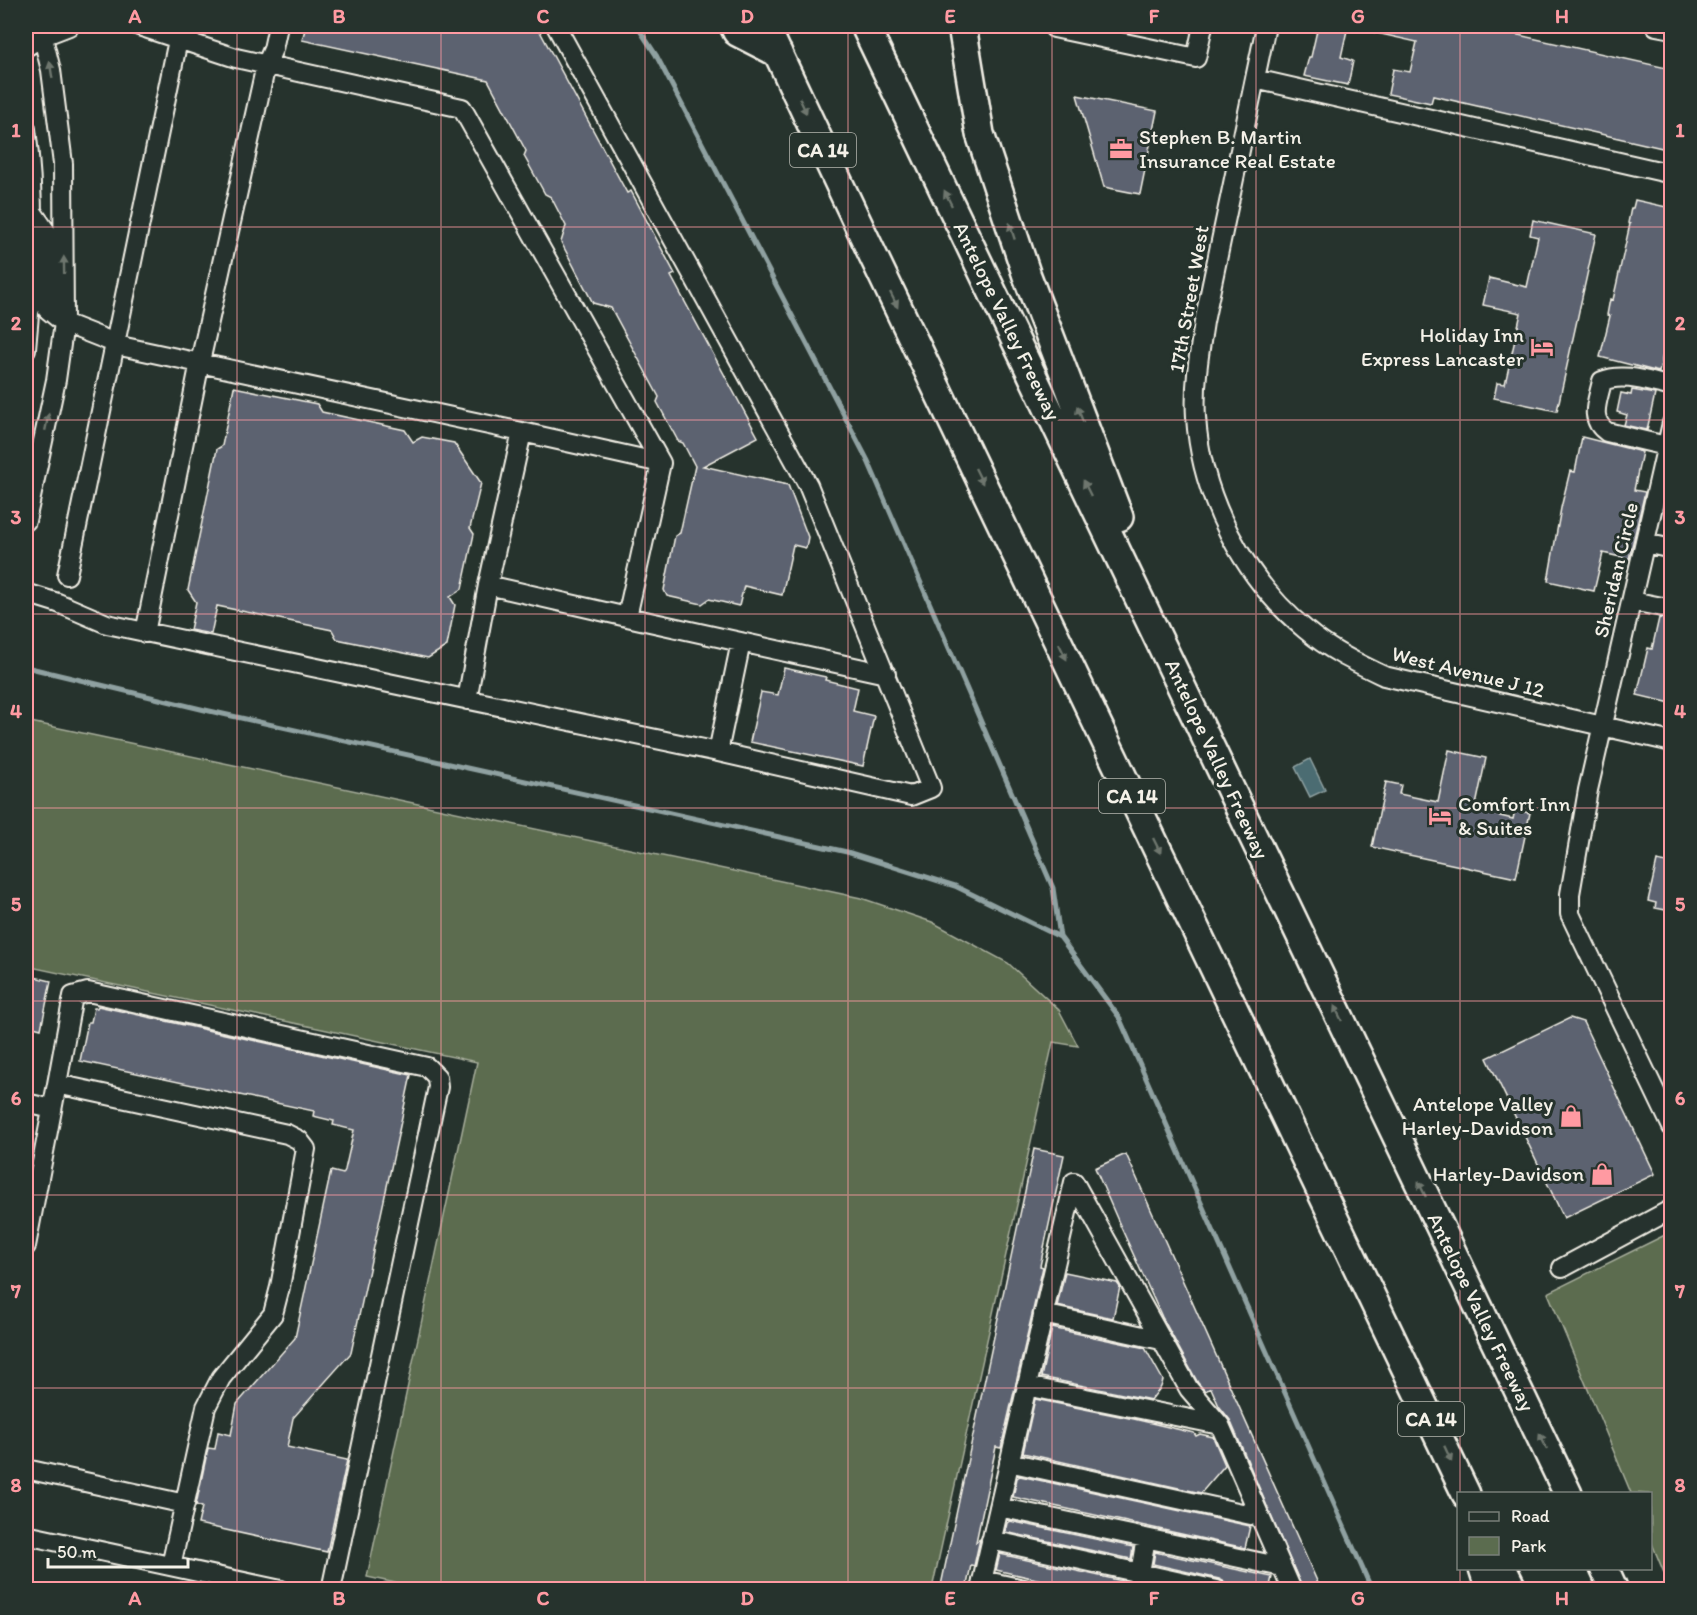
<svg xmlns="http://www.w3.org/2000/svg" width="1697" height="1615" font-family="Itim,sans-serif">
  <rect width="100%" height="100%" fill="#26332d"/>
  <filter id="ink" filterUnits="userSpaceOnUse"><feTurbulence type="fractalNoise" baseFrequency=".0167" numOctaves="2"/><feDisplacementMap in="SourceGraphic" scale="12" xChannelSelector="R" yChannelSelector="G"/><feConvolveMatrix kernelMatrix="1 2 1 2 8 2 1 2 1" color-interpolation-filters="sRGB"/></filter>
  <g filter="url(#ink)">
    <!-- green -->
    <path fill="#5b6c4f" stroke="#a8ae9c" stroke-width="1.5" d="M26 721 861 898 932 922 1008 963 1059 1010 1078 1046 1053 1042 932 1589 428 1590 367 1577 477 1062 26 966Z
      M1671 1232 1672 1589 1671 1590 1651 1541 1650 1494 1631 1493 1548 1293Z"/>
    <!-- water -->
    <path fill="#4b6c72" stroke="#8fa1a1" stroke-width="1.5" d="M1310 759 1325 790 1310 797 1295 767Z"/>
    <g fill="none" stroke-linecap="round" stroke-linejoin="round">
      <!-- stream -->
      <path stroke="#8fa1a1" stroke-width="5" d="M637 26 656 55 868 461 1053 888 1060 937
        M26 667 205 710 847 852 955 886 1060 937 1119 1017 1372 1590"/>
    </g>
    <!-- building -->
    <path fill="#5c6270" stroke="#f4f1e8" stroke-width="1.5" d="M306 26H537L627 193 631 191 675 274 671 276 758 437 703 466 788 485 808 537 806 548 793 545 782 595 744 586 739 606 709 599 702 604 667 596 664 590 675 536 680 533 695 466 683 443 678 441 657 402 659 397 611 308 593 303 561 242 566 226 551 197 545 194 524 156 526 151 488 80 302 40Z
      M1318 26H1348L1341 57 1353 61 1348 85 1304 76 1309 57H1311Z
      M1373 26H1446L1464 29 1465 26H1478L1671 69V150L1433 96 1431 103 1388 94 1393 69 1410 72 1417 42 1372 32Z
      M1077 95 1157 111 1140 194 1104 187Z
      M1635 200 1671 208V338L1667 337 1659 372 1600 357 1610 316 1607 315 1610 299 1613 300 1630 224 1628 223 1631 208H1633Z
      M1533 220 1596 234 1557 411 1494 398 1497 383 1505 384 1521 313 1483 305 1489 278 1527 287 1538 237 1530 235Z
      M234 387 317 404 322 412 405 430 413 442 422 437 454 443 481 483 470 528 474 534 462 589 450 597 455 605 447 646 428 658 337 639 332 630 217 606 211 634 190 630 196 602 188 590 217 449 222 446Z
      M1632 390 1655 394 1647 430 1624 425 1627 415 1617 412 1621 393 1631 395Z
      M1582 437 1642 452 1634 490 1645 492 1629 559 1603 553 1594 591 1548 581 1561 508 1570 471 1575 472Z
      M1659 618 1671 620V703L1637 695 1648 648 1652 649Z
      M784 668 826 677 825 680 858 688 853 711 874 716 863 766 750 742 761 692 778 695Z
      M1449 750 1486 758 1475 810 1513 819 1515 810 1530 813 1516 878 1372 847 1386 782 1401 785 1399 794 1438 802Z
      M1657 861 1671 864V911L1655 908 1656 903 1648 901Z
      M26 975 51 981 41 1029 26 1025Z
      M98 1006 411 1075 351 1353 293 1418 287 1447 347 1460 327 1552 198 1524 202 1507 196 1505 208 1448 215 1449 218 1432 231 1435 237 1404 295 1338 331 1171 343 1174 345 1170 354 1130 333 1125 334 1121 313 1116 314 1111 80 1061 88 1022H91L94 1008H97Z
      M1570 1018 1583 1022 1655 1174 1564 1218 1487 1058Z
      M1034 1149 1064 1155 1040 1266 1043 1267 1001 1448 996 1447 976 1542 980 1539 974 1566 971 1565 966 1590H940Z
      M1126 1154 1321 1590H1303L1230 1420 1219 1406 1211 1388 1205 1391 1198 1383 1162 1317 1119 1223 1095 1168Z
      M1065 1272 1117 1283 1120 1287 1113 1318 1057 1306Z
      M1052 1328 1145 1348 1163 1380 1161 1387 1151 1400 1041 1377Z
      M1035 1399 1134 1419 1194 1433 1196 1436 1200 1434 1213 1437 1225 1465 1201 1493 1023 1453Z
      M1020 1476 1250 1526 1245 1548 1013 1497 1017 1478Z
      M1010 1521 1133 1547 1131 1559 1005 1532 1007 1523Z
      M1155 1552 1272 1577 1269 1590H1228L1225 1582 1219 1579 1153 1564Z
      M1000 1554 1127 1582 1126 1590H1086L996 1570Z"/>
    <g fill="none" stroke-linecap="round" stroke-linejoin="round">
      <!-- minor casing -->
      <g stroke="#f4f1e8" stroke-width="22">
        <path id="minor" d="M139 26 236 58 462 108 661 463 627 617 488 585 467 700
          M1054 26V28L1196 58 1203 26
          M1266 26 1204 322C1199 354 1194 385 1196 417 1201 497 1244 579 1306 630 1329 650 1357 663 1384 676L1672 742
          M1656 26 1672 29
          M26 47 43 36 69 26
          M1255 79 1672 174
          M26 129C36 202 33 276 26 349
          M31 210 47 233V309L64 323 125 347 522 432 488 585
          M1672 423 1588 790 1570 894V914L1672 1127
          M522 432 661 463
          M1666 446 1607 432C1588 419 1598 401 1602 381 1624 372 1649 382 1672 387
          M26 521 56 380 64 323 63 164 51 70 40 26
          M1645 543 1672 549
          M67 575 178 40
          M26 593 58 603 107 624 718 752 911 796 931 788 808 485 556 26
          M1632 601 1672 609
          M627 617 886 674
          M145 633 200 362 266 65 273 49 278 26
          M718 752 741 642
          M57 1084 73 996 88 992 427 1067 437 1077 438 1087 331 1590
          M26 1103 52 1109
          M26 1246 57 1084 287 1134 299 1140 306 1149 280 1287 273 1314 221 1378 206 1407 171 1566
          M1562 1268 1672 1209
          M1043 1314 1161 1340
          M1026 1386 1220 1425
          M1009 1462 1260 1517
          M26 1469 185 1504
          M999 1507 1282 1567
          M26 1535 281 1590
          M991 1540 1217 1590
          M982 1580 1028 1590
          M980 1590 1074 1182 1189 1389 1220 1425 1292 1590
          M1137 1590 1146 1538"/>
      </g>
      <!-- highway casing -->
      <g stroke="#f4f1e8" stroke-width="32">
        <path id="highway" d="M734 26 737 32 778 53
          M765 26 869 247 1466 1494
          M865 26 1568 1494
          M962 26 980 134 1027 276 1119 517
          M1483 1568 1490 1590
          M1502 1568 1513 1590
          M1604 1568 1614 1590"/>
      </g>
      <!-- minor -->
      <use href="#minor" stroke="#26332d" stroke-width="18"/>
      <!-- highway -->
      <use href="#highway" stroke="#26332d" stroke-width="27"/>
    </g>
    <!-- one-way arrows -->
    <defs><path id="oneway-solid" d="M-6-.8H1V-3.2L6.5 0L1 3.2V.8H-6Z" transform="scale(1.5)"/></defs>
    <g fill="#6e766e">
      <use href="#oneway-solid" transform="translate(51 70) rotate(-99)"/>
      <use href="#oneway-solid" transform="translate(803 106) rotate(65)"/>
      <use href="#oneway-solid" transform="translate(948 198) rotate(-116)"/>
      <use href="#oneway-solid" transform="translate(1012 231) rotate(-108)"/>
      <use href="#oneway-solid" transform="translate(64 265) rotate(-91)"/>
      <use href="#oneway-solid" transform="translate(894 300) rotate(64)"/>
      <use href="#oneway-solid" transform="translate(1080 414) rotate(-111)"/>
      <use href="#oneway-solid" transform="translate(47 422) rotate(-78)"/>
      <use href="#oneway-solid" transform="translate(979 476) rotate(64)"/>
      <use href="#oneway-solid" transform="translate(1087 488) rotate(-116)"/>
      <use href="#oneway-solid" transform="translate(1063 652) rotate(64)"/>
      <use href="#oneway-solid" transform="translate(1157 846) rotate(64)"/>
      <use href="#oneway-solid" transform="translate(1338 1013) rotate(-116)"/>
      <use href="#oneway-solid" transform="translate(1422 1189) rotate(-116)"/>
      <use href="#oneway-solid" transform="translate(1543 1441) rotate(-116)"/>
      <use href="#oneway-solid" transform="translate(1448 1454) rotate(65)"/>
    </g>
  </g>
  <!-- grid -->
  <path fill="none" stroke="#ff9aa2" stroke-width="1.5" stroke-opacity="0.55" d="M237 26V1590M441 26V1590M645 26V1590M848 26V1590M1052 26V1590M1256 26V1590M1460 26V1494M26 227H1672M26 420H1672M26 614H1672M26 808H1672M26 1001H1672M26 1195H1672M26 1388H1672M1460 1568V1590"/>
  <!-- icons -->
  <defs>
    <g id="office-bare" transform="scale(1.8)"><path d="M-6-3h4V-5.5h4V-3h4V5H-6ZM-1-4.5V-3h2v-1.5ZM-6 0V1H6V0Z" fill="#ff9aa2" stroke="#26332d" stroke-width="2.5" paint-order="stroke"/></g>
    <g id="hotel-bare" transform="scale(1.8)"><path d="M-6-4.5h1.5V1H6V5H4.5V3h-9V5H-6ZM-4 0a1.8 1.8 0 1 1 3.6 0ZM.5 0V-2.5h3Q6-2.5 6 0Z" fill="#ff9aa2" stroke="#26332d" stroke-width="2.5" paint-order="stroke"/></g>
    <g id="shop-bare" transform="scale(1.8)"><path d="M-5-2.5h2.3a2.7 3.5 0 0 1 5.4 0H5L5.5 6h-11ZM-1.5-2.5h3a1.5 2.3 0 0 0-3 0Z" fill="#ff9aa2" stroke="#26332d" stroke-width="2.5" paint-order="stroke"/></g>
  </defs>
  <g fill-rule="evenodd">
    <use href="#office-bare" x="1121" y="149"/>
    <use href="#hotel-bare" x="1542" y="347"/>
    <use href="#hotel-bare" x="1440" y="816"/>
    <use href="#shop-bare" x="1571" y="1116"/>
    <use href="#shop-bare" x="1602" y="1174"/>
  </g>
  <g text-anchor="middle" stroke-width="6" stroke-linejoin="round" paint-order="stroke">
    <!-- shield labels -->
    <g fill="#26332d" stroke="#b6b8b0" stroke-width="1.5">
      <rect x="790" y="133" width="66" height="34" rx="4.5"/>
      <rect x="1099" y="779" width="66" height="34" rx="4.5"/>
      <rect x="1398" y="1402" width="66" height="34" rx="4.5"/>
    </g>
    <g font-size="20" font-weight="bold" fill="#f4f1e8">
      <text x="823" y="157">CA 14</text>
      <text x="1132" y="803">CA 14</text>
      <text x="1431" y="1426">CA 14</text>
    </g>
    <!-- poi labels -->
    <g font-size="21" fill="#f4f1e8" stroke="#26332d" text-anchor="end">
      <text x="1139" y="144" text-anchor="start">Stephen B. Martin<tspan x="1139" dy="24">Insurance Real Estate</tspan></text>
      <text x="1524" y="342">Holiday Inn<tspan x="1524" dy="24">Express Lancaster</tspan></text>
      <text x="1458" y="811" text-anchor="start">Comfort Inn<tspan x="1458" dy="24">&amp; Suites</tspan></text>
      <text x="1553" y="1111">Antelope Valley<tspan x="1553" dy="24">Harley-Davidson</tspan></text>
      <text x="1584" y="1181">Harley-Davidson</text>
    </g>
    <!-- street labels -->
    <g font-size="21" fill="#f4f1e8" stroke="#26332d">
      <text transform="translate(1189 299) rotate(-80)" y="7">17th Street West</text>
      <text transform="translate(1007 321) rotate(64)" y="7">Antelope Valley Freeway</text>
      <text transform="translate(1616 570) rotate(-77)" y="7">Sheridan Circle</text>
      <text transform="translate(1468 672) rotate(14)" y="7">West Avenue J 12</text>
      <text transform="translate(1217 759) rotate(65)" y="7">Antelope Valley Freeway</text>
      <text transform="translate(1481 1312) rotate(64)" y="7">Antelope Valley Freeway</text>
    </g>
  </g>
  <!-- margin -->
  <rect width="1697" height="1615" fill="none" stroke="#26332d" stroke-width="66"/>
  <!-- legend -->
  <rect x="1457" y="1492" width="195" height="78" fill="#26332d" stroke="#787f78" stroke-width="1.5"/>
  <rect x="1469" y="1512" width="30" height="9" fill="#26332d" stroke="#787f78" stroke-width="1.5"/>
  <text x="1511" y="1522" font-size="18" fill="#f4f1e8">Road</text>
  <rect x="1469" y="1537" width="30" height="18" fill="#5b6c4f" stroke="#787f78" stroke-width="1.5"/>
  <text x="1511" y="1552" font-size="18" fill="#f4f1e8">Park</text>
  <!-- scale -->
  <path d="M48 1558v9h140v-9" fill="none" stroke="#f4f1e8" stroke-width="3"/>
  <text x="57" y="1558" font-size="18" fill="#f4f1e8" stroke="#26332d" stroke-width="4.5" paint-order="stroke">50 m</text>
  <rect x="33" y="33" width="1631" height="1549" fill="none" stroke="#ff9aa2" stroke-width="2"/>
  <g font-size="20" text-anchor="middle" font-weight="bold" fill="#ff9aa2">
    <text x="135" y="23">A</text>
    <text x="339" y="23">B</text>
    <text x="543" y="23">C</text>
    <text x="747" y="23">D</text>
    <text x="950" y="23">E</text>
    <text x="1154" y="23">F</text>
    <text x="1358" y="23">G</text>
    <text x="1562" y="23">H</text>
    <text x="16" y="137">1</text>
    <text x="1680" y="137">1</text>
    <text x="16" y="330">2</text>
    <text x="1680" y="330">2</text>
    <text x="16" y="524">3</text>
    <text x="1680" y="524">3</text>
    <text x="16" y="718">4</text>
    <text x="1680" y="718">4</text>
    <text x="16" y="911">5</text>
    <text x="1680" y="911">5</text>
    <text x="16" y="1105">6</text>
    <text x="1680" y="1105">6</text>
    <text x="16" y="1298">7</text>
    <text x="1680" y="1298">7</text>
    <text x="16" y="1492">8</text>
    <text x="1680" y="1492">8</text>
    <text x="135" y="1605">A</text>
    <text x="339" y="1605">B</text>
    <text x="543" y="1605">C</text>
    <text x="747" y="1605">D</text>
    <text x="950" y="1605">E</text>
    <text x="1154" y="1605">F</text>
    <text x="1358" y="1605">G</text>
    <text x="1562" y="1605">H</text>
  </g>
</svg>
